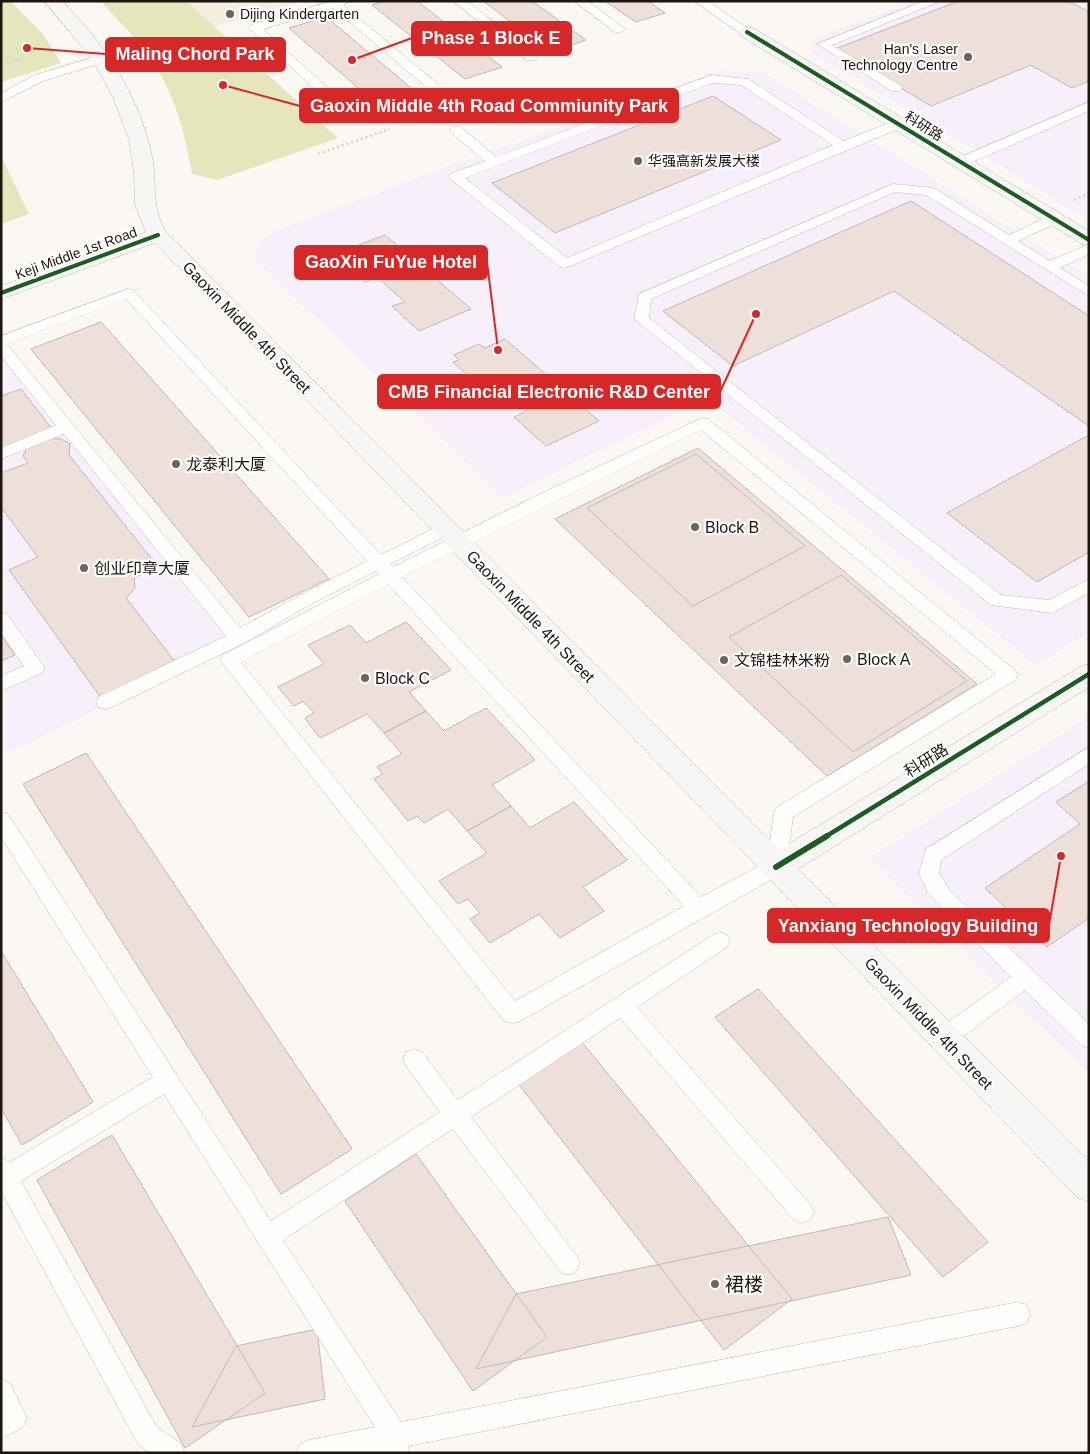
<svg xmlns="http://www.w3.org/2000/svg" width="1090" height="1454" font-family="Arial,'Noto Sans SC',sans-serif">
  <rect width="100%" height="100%" fill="#fbf7f2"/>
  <!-- commercial -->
  <path fill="#f7eff9" d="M916 1H1089V220L811 52 813 38Z
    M716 71 762 72 1089 277V632L1036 665 708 399 503 497 253 257 265 237 271 233 428 174Z
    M1 346 240 642 1 755Z
    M1089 717V1074L870 858Z"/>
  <!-- built -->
  <path fill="#f7ede1" d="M186 1H304L214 27Z"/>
  <!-- green -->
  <path fill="#e5e6bc" d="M1 1H10L43 34 61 63 1 82Z
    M101 1H186L338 138 217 180 192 174C183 122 172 83 137 41 126 27 112 15 101 1Z
    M1 156 29 214 1 224Z"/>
  <!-- building -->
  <path fill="#eee0d9" stroke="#c0b9b4" d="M384 1H417L502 67 465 79 372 5Z
    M483 1H532L586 40 551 52Z
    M605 1H648L665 13 636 22Z
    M959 1H1068L1089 12V81L1072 88 1031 65 931 106 835 49Z
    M326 17 416 92 378 105 289 28Z
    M713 96 781 140 555 233 492 183Z
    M911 201 1089 316V426L894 291 733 366 663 311Z
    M385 235 471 309 419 331 392 306 405 302 377 277 365 282 340 259 356 252 351 248Z
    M101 322 329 579 249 617 31 349Z
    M505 339 599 421 546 446 514 417 527 411 495 383 483 389 453 362 459 360 454 355 479 344 485 348Z
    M21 389 52 429 1 450V396Z
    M1089 435V552L1037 582 947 513Z
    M44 438 61 439 70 444 69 455 158 567 134 578 135 588 126 598 176 663 102 699 9 570 38 557 1 507V473L28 463 23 456 28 445Z
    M698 448 977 684 827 776 555 519Z
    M696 454 805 546 693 606 587 508Z
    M841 575 967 681 853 752 729 637Z
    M406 622 451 670 409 692 426 711 384 733 367 714 320 738 305 718 314 713 303 701 294 706 278 687 324 664 308 645 350 625 366 643Z
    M1 635 15 655 1 661Z
    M486 708 535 760 492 785 511 806 467 831 448 809 424 823 417 816 408 821 374 779 383 774 377 767 402 754 384 733 426 711 444 731Z
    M86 753 352 1149 281 1194 23 784Z
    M1089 781V918L1047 947 985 888 1080 824 1056 802Z
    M574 802 627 860 583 887 604 911 560 938 539 914 490 943 470 919 480 913 468 899 458 904 439 881 487 853 467 831 511 806 530 828Z
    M1 951 93 1102 22 1145 1 1108Z
    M758 989 988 1242 943 1277 715 1017Z
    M581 1041 792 1299 724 1350 517 1082Z
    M112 1135 265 1393 185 1448 37 1180Z
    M416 1154 547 1337 473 1391 345 1201Z
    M888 1217 911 1275 476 1369 516 1294Z
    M317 1329 325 1399 192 1427 236 1346Z"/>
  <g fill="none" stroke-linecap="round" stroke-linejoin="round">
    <!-- lane casing -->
    <g stroke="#c3beb8" stroke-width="1">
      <path id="lane" d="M332 1H351L343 5 439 85 441 88 439 91H431L333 8 263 29 357 115 351 119 346 118 249 28 251 25Z
        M453 1H467L537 57 535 60H527Z
        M574 1H588L625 29 619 33 615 32Z
        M694 1H708L753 32 747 36 743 35Z
        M924 1H941L832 45 900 85 902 88 900 91H892L817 44Z
        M101 55 107 59 105 62 43 81 1 102V93L35 75Z
        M711 75 748 79 844 141 893 121H903L904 124 903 127 565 268 560 267 448 177 450 174 485 161 451 133 450 130 451 127H461L496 157ZM712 83 741 85 833 145 567 258 465 178Z
        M1089 102V111L966 165H956L954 162 956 159Z
        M893 184 934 188 1009 235 1049 216H1059L1061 219 1059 222 1018 241 1050 261 1089 244V254L1060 268 1089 286V296L926 195 895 192 651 299 649 318 1001 595 1049 600 1089 579V593L1052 613 991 605 634 319 639 294Z
        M128 289 133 290 381 555 440 525H452L454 529 452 533 390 564 393 567 540 494 702 418 708 419 1015 670 1018 675 1015 680 793 817 786 867 783 873 520 1021 512 1023 504 1021 220 660 223 655 379 574 376 571 309 605 244 643 112 707 105 709 98 707 96 702 98 697 226 636 64 434 1 459V448L56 425 1 356V336ZM126 299 367 561 297 597 240 628 7 344ZM701 430 996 674 777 807 774 813 767 862 701 897 402 577ZM388 584 684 906 515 1001 241 662Z
        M1 613 7 614 45 668 42 673 1 691V676L24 666 1 633Z
        M1089 747V764L941 860 939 873 950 891 1089 1024V1048L1081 1045 1025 990 952 1045 944 1048 936 1045 933 1038 936 1031 1011 977 928 893 919 873 926 849Z
        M1 812 8 814 271 1221 440 1112 406 1066 403 1059 406 1052 414 1049 422 1052 458 1100 713 935 720 932 727 935 730 941 727 947 637 1007 810 1204 814 1212 810 1220 802 1223 794 1220 620 1018 471 1117 576 1255 580 1263 576 1271 568 1275 560 1271 453 1129 283 1240 401 1422 1018 1302 1027 1305 1030 1314 1027 1323 1018 1326 408 1446 409 1453H296L300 1444 309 1440 375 1427 164 1094 21 1181 156 1426 181 1444 185 1453H150L138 1444 1 1191V1157L10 1162 153 1077 1 837Z
        M1 1379 10 1383 27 1418 23 1427 1 1439Z"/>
    </g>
    <!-- secondary casing -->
    <g stroke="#c3beb8" stroke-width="1">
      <path id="secondary" d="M44 1H62C106 45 142 100 153 162 157 189 151 206 166 232L779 850 1080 667 1089 664V687L798 869 1089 1162V1202L1077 1197 155 243 1 299V286L146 232 135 206 134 173 129 139 112 95 90 56Z
        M747 27 753 28 1089 231V246L1082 244 741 36 738 32 741 28Z"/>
    </g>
    <!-- path -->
    <path stroke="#d8d7d5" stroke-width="2.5" stroke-dasharray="2.5 2.5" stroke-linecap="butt" d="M1 64 22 59
      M318 154 390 129
      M1074 200 1089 193"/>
    <!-- lane -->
    <use href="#lane" fill="#fefefd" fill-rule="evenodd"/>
    <!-- secondary -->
    <use href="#secondary" fill="#f8f6f4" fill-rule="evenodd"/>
    <!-- cycleway-far2 casing -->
    <g stroke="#fff" stroke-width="6">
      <path id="cycleway-far2" d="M747 32 1089 240
        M1 293 158 235"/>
    </g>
    <!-- cycleway-far1 casing -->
    <g stroke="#fff" stroke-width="8">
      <path id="cycleway-far1" d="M825 837 1089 674"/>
    </g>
    <!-- cycleway casing -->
    <g stroke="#fff" stroke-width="9">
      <path id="cycleway" d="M776 867 827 836"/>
    </g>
    <!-- cycleway-far2 -->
    <use href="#cycleway-far2" stroke="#1b5e20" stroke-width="4"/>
    <!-- cycleway-far1 -->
    <use href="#cycleway-far1" stroke="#1b5e20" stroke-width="4.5"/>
    <!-- cycleway -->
    <use href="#cycleway" stroke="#1b5e20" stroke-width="6"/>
  </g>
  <!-- markers -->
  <g fill="#6b655e" stroke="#fff" stroke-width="2">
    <circle cx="230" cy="14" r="5"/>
    <circle cx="968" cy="57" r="5"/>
    <circle cx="638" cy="161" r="5"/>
    <circle cx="176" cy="464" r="5"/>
    <circle cx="695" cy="527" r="5"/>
    <circle cx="84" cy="568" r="5"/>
    <circle cx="847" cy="659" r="5"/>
    <circle cx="724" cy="660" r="5"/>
    <circle cx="365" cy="678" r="5"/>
    <circle cx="715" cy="1284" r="5"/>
  </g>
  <g text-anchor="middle" stroke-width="4.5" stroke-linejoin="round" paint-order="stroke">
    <!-- far-poi labels -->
    <g font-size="14" fill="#1d160f" stroke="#fff" text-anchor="start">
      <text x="240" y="19">Dijing Kindergarten</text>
      <text x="958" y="54" text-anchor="end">Han's Laser<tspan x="958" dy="16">Technology Centre</tspan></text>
      <text x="648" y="166">华强高新发展大楼</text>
    </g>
    <!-- far-street labels -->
    <g font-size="14" fill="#1d160f" stroke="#fff">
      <text transform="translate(924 126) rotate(32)" y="5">科研路</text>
      <text transform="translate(76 253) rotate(-20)" y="5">Keji Middle 1st Road</text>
    </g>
    <!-- street labels -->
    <g font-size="16" fill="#1d160f" stroke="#fff">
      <text transform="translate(247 327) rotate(46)" y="6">Gaoxin Middle 4th Street</text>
      <text transform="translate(531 616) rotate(46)" y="6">Gaoxin Middle 4th Street</text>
      <text transform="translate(926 760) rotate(-32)" y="6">科研路</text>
      <text transform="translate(929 1023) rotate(46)" y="6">Gaoxin Middle 4th Street</text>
    </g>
    <!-- poi labels -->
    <g font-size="16" fill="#1d160f" stroke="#fff" text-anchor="start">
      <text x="186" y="470">龙泰利大厦</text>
      <text x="705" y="533">Block B</text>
      <text x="94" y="574">创业印章大厦</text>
      <text x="857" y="665">Block A</text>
      <text x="734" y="666">文锦桂林米粉</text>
      <text x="375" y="684">Block C</text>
    </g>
    <!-- near-poi labels -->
    <g font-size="19" fill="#1d160f" stroke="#fff" text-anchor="start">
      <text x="725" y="1291">裙楼</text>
    </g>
  </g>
  <!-- callouts -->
  <path fill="none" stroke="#d62828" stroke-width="2" d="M352 60L412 38M27 48L106 54M223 85L300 106M498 350L487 262M756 314L720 392M1061 856L1049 925"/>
  <g fill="#d62828" stroke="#fff" stroke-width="2">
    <circle cx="352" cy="60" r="5"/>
    <circle cx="27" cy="48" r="5"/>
    <circle cx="223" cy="85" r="5"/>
    <circle cx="498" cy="350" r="5"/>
    <circle cx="756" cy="314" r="5"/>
    <circle cx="1061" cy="856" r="5"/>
  </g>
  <g fill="#d62828" stroke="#d62828" stroke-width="2">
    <rect x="412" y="22" width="159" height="33" rx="5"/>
    <rect x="106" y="38" width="179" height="33" rx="5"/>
    <rect x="300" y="89" width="378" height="33" rx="5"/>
    <rect x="295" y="246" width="192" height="33" rx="5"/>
    <rect x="378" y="375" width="342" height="33" rx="5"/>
    <rect x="768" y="909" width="281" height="33" rx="5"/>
  </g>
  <g font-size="18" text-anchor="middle" font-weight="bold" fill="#fff">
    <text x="491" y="44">Phase 1 Block E</text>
    <text x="195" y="60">Maling Chord Park</text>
    <text x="489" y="112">Gaoxin Middle 4th Road Commiunity Park</text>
    <text x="391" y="268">GaoXin FuYue Hotel</text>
    <text x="549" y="398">CMB Financial Electronic R&amp;D Center</text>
    <text x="908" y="932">Yanxiang Technology Building</text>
  </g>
  <!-- border -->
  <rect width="1090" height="1454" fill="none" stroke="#1d160f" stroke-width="5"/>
</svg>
